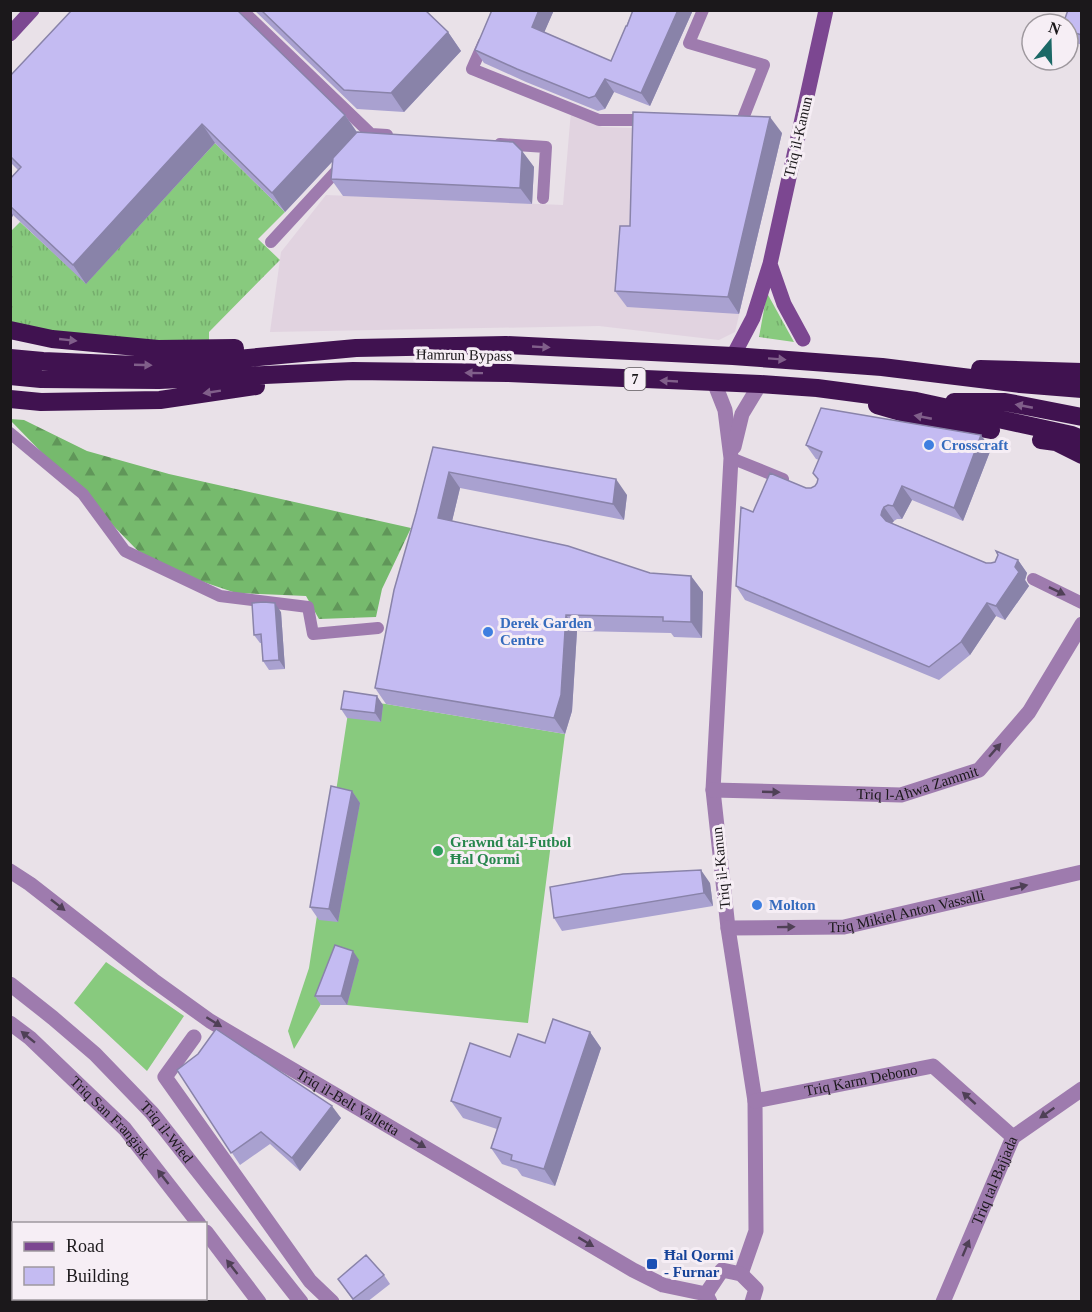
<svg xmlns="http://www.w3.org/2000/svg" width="1092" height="1312" font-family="'Times New Roman',serif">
  <defs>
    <pattern id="grass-tufts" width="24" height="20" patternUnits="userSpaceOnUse" patternTransform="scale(1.5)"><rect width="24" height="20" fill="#88ca7e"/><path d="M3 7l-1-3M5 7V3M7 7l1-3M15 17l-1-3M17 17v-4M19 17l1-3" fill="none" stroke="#75ad6c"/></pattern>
    <pattern id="forest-firs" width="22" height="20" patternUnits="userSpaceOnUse" patternTransform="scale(1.5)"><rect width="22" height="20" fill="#76ba6d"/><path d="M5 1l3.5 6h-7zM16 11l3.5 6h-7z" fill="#609659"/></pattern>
  </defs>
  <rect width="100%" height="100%" fill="#e9e1e8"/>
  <!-- built -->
  <path fill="#e1d3e0" d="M571 111 602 127 782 133 735 332 719 340 599 326 270 332 281 252 326 195 563 205Z"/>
  <!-- grass -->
  <path fill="url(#grass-tufts)" d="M215 143 285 212 258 239 280 260 209 332V343L127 341 11 325 10 232 20 222 86 283Z
    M767 293 794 342 759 337Z"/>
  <!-- forest -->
  <path fill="url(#forest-firs)" d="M10 419 24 420 87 451 169 474 411 528 382 589 376 617 319 619 306 596 236 593 177 573 138 551 11 421Z"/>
  <!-- pitch -->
  <path fill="#88ca7e" d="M350 700 386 704 565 734 528 1023 347 1005 321 1004 294 1049 288 1031 309 968Z
    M106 962 184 1016 147 1071 74 1003Z"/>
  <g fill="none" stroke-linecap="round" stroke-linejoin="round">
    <!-- lane -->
    <path stroke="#9e7bae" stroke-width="12" d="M242 10 371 134 387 135
      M703 10 689 43 764 65 742 121H733
      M484 42 472 69 599 120H649
      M500 144 546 147 543 198
      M271 242 342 165
      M10 433 83 494 125 551 220 596 308 607 313 634 378 628
      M731 458 783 479
      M1033 579 1082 603"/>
    <!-- street -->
    <g stroke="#9e7bae" stroke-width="15">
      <path d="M714 382 725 410 731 458 713 790 728 928 755 1101 756 1231 741 1274"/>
      <path d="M734 447 742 414 760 384"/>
      <path id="s1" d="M713 790 901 795 979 770 1029 712 1082 624"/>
      <path id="s2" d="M10 871 30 884 153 980 210 1021 633 1270 663 1285 706 1294 710 1302"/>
      <path id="s3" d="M728 928 844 927 1082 872"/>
      <path id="s4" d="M10 984 53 1018 95 1054 152 1113 301 1302"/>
      <path id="s5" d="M10 1023 30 1038 125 1129 199 1224"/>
      <path d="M194 1037 165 1077 310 1281 332 1302"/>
      <path id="s6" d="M755 1101 933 1066 1013 1137"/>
      <path d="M206 1232 259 1302"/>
      <path d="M10 1271 14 1273"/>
      <path d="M706 1294 722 1270 741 1274 756 1289 752 1302"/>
      <path d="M51 1298 55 1302"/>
      <path id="s7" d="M943 1302 1013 1137 1082 1089"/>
    </g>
    <!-- secondary -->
    <path stroke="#7c4791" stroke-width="15" d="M10 34 32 10
      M770 264 784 304 803 339
      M733 356 753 318 770 264 826 10"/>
    <!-- highway -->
    <path stroke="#401250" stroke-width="18" d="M10 330 52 339 158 349 235 348
      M10 358 43 361 160 366 356 348 506 345 733 356 882 367 1020 384 1082 389
      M980 369 1082 372
      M10 376 41 379 159 380 353 371 508 373 760 384 817 388 916 401 1072 435 1082 439
      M10 399 41 402 160 400 256 386
      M954 402H1005L1082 417
      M877 405 908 414 991 430
      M1041 440 1056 442 1082 455"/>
  </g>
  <!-- wall -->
  <path fill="#a9a1d0" d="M254 10H425L448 32 461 51 404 112 357 109Z
    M492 10H554L544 32 611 61 633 10H693L650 106 614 92 605 109 598 111 526 82 484 63 475 50Z
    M1082 10V45L1070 41 1068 38V24Z
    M10 76 345 115 357 132 522 151 534 167 532 204 343 196 331 179 333 161 285 212 215 143 86 284 13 215 10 222V179L18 170 10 162Z
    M782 133 739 314 627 307 615 291 630 226Z
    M806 445 991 449 963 521 912 500 902 519H897L894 521 892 523 986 563H991L1018 560 1027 573 1025 580 1029 586 1005 620 996 616 970 655 939 680 745 600 736 586 753 512 806 488H811L815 486 817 483 819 460 816 459Z
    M433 447 627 495 624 520 460 488 452 521 650 573 691 576 703 592 702 638 674 637 671 633 577 631 572 711 565 734 386 704 375 688 416 513Z
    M281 612 285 669 269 670 263 661 262 643H260L254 635Z
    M383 705 381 722 347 718 341 709Z
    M352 791 360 803 338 922 319 920 310 907Z
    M710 883 713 906 562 931 554 918Z
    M359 960 347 1005H321L315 996Z
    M590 1032 601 1048 555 1186 522 1176 517 1169 502 1164 491 1148 497 1129 463 1118 451 1101 510 1057 545 1043Z
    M177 1070 341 1118 300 1171 270 1144 240 1165Z
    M384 1275 390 1284 367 1302H354L338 1279Z"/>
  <!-- shaded-wall -->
  <path fill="#8983a9" d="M539 10H554L541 40 532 27Z
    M678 10H693L650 106 641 93Z
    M448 32 461 51 404 112 391 93Z
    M605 79 614 92 605 109 595 96Z
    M345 115 358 134 285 212 272 193Z
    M770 117 782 133 739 314 728 297Z
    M202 124 215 143 86 284 73 265Z
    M522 151 534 167 532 204 520 188Z
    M10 211 13 215 10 222Z
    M981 435 991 449 963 521 954 508Z
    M449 472 460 488 449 534 438 518Z
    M616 479 627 495 624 520 613 504Z
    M902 486 912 500 902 519 893 506Z
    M884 507 894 521 891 524V529L881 515 882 511Z
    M1018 560 1027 573 1025 580 1029 586 1005 620 996 606Z
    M691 576 703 592 702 638 691 622Z
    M275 603 281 612 285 669 279 660Z
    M987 603 996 616 970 655 961 642Z
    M566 615 577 631 572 711 565 734 554 718Z
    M377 696 383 705 381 722 375 713Z
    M352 791 360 803 338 922 329 909Z
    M701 870 710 883 713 906 704 893Z
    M353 951 359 960 347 1005 341 996Z
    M590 1032 601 1048 555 1186 544 1169Z
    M332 1106 341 1118 300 1171 292 1158Z"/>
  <!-- building -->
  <path fill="#c4bbf2" stroke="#8983a9" stroke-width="1.5" d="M72 10H237L345 115 272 193 202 124 73 265 10 206V179L21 167 10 156V76Z
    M261 10H425L448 32 391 93 344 90Z
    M492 10H539L532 27 611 61 626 26H627L633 10H678L641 93 605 79 595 96 589 98 517 69 475 50Z
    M1068 10H1082V35L1068 31V24H1063Z
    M633 112 770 117 728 297 615 291 620 226H630Z
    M357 132 513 142 522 151 520 188 331 179 333 158Z
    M821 408 981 435 954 508 902 486 893 506 888 505 884 507 882 511 881 515 886 521 986 563H991L995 562 998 555 996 551 1018 560 1015 567 1019 572 996 606 987 603 961 642 929 667 736 586 741 507 753 512 770 473 806 488H811L815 486 817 483 818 479 813 473 822 452 806 445Z
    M433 447 616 479 613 504 449 472 438 518 568 546 650 573 691 576V622L663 621V617L566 615 561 695 554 718 375 688 394 590 416 513Z
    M264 602 275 603 279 660 263 661 261 634 254 635 252 603Z
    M344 691 377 696 375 713 341 709Z
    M331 786 352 791 329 909 310 907Z
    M701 870 704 893 554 918 550 887 623 874Z
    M335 945 353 951 341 996H315Z
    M553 1019 590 1032 544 1169 511 1160 512 1155 491 1148 501 1118 451 1101 470 1043 510 1057 518 1034 545 1043Z
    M216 1029 332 1106 292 1158 261 1132 231 1153 177 1070 198 1054Z
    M366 1255 384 1275 353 1299 338 1279Z"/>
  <!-- one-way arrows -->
  <defs><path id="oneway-solid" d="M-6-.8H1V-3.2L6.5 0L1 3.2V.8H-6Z" transform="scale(1.5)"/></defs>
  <g fill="#805f8a">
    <use href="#oneway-solid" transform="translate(68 340) rotate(6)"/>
    <use href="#oneway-solid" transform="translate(541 347) rotate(3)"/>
    <use href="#oneway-solid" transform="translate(777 359) rotate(4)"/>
    <use href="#oneway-solid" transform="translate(143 365) rotate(2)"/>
    <use href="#oneway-solid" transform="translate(474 373) rotate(-179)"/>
    <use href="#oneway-solid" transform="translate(669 381) rotate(-177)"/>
    <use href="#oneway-solid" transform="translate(212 392) rotate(171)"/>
    <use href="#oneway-solid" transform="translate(1024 406) rotate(-169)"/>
    <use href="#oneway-solid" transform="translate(923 417) rotate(-169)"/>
  </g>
  <g fill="#4f4056">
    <use href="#oneway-solid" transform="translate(1057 591) rotate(26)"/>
    <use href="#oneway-solid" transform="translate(995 750) rotate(-49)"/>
    <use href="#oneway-solid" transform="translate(771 792) rotate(2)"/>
    <use href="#oneway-solid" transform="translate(1019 887) rotate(-13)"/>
    <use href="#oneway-solid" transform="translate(58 905) rotate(38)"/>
    <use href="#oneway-solid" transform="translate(786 927) rotate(-1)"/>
    <use href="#oneway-solid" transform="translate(214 1022) rotate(32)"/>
    <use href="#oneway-solid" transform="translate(28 1037) rotate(-141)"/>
    <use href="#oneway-solid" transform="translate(969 1098) rotate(-138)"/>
    <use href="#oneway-solid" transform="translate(1047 1113) rotate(145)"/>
    <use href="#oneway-solid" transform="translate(418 1143) rotate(31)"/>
    <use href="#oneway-solid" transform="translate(163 1177) rotate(-128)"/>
    <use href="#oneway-solid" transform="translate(586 1242) rotate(31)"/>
    <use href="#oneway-solid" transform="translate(966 1248) rotate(-67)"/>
    <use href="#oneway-solid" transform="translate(232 1267) rotate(-128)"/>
  </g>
  <!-- markers -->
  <g fill="#3f7fe0" stroke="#f6eef5" stroke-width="2">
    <circle cx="929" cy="445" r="6"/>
    <circle cx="488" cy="632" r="6"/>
    <circle cx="757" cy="905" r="6"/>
  </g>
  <circle fill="#2e9e5b" stroke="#f6eef5" stroke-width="2" cx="438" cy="851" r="6"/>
  <rect fill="#1a4fb4" stroke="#f6eef5" stroke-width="2" x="646" y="1258" width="12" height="12" rx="3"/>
  <g text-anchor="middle" stroke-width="6" stroke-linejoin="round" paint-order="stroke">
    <!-- shield labels -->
    <rect fill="#f6eef5" stroke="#5d585c" stroke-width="1.5" x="624.5" y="368" width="21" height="22" rx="4.5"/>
    <g font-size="14" font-weight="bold" fill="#1b181b">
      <text x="635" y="384">7</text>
    </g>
    <!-- street labels -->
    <g font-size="15" fill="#1b181b" stroke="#f6eef5">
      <text transform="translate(798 137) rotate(-77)" y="5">Triq il-Kanun</text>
      <text transform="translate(464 355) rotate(1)" y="5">Ħamrun Bypass</text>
      <text dy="5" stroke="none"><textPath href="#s1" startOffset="206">Triq l-Aħwa Zammit</textPath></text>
      <text transform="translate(721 868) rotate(-96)" y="5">Triq il-Kanun</text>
      <text dy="5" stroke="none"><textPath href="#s3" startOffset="180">Triq Mikiel Anton Vassalli</textPath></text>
      <text dy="5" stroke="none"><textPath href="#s6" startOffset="108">Triq Karm Debono</textPath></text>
      <text dy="5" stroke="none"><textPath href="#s2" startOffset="410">Triq il-Belt Valletta</textPath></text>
      <text dy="5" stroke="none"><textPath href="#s5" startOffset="138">Triq San Franġisk</textPath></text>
      <text dy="5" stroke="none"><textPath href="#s4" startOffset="216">Triq il-Wied</textPath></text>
      <text dy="5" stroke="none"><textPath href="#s7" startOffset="132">Triq tal-Bajjada</textPath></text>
    </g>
    <!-- shop labels -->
    <g font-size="15" font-weight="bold" fill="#366cbe" stroke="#f6eef5" text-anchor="start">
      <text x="941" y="450">Crosscraft</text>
      <text x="500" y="628">Derek Garden<tspan x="500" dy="17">Centre</tspan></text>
      <text x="769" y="910">Molton</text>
    </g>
    <!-- leisure labels -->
    <g font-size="15" font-weight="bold" fill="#27864d" stroke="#f6eef5" text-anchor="start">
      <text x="450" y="847">Grawnd tal-Futbol<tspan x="450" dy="17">Ħal Qormi</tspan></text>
    </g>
    <!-- transit labels -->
    <g font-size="15" font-weight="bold" fill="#164399" stroke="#f6eef5" text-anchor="start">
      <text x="664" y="1260">Ħal Qormi<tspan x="664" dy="17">- Furnar</tspan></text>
    </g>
  </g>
  <!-- border -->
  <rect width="1092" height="1312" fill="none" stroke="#1b181b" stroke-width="24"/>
  <!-- legend -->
  <rect x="12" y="1222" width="195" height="78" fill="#f6eef5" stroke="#9e989e" stroke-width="1.5"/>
  <rect x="24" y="1242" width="30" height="9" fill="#7c4791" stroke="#9e989e" stroke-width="1.5"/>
  <text x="66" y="1252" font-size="18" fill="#1b181b">Road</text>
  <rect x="24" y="1267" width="30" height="18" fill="#c4bbf2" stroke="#9e989e" stroke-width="1.5"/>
  <text x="66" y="1282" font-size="18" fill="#1b181b">Building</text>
  <!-- north arrow -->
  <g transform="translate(1050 42) rotate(19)"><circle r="28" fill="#f6eef5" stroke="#9e989e" stroke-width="1.5"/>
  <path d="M0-4.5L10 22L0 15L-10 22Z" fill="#1b6866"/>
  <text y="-9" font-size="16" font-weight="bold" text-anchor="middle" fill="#1b181b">N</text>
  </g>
</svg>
